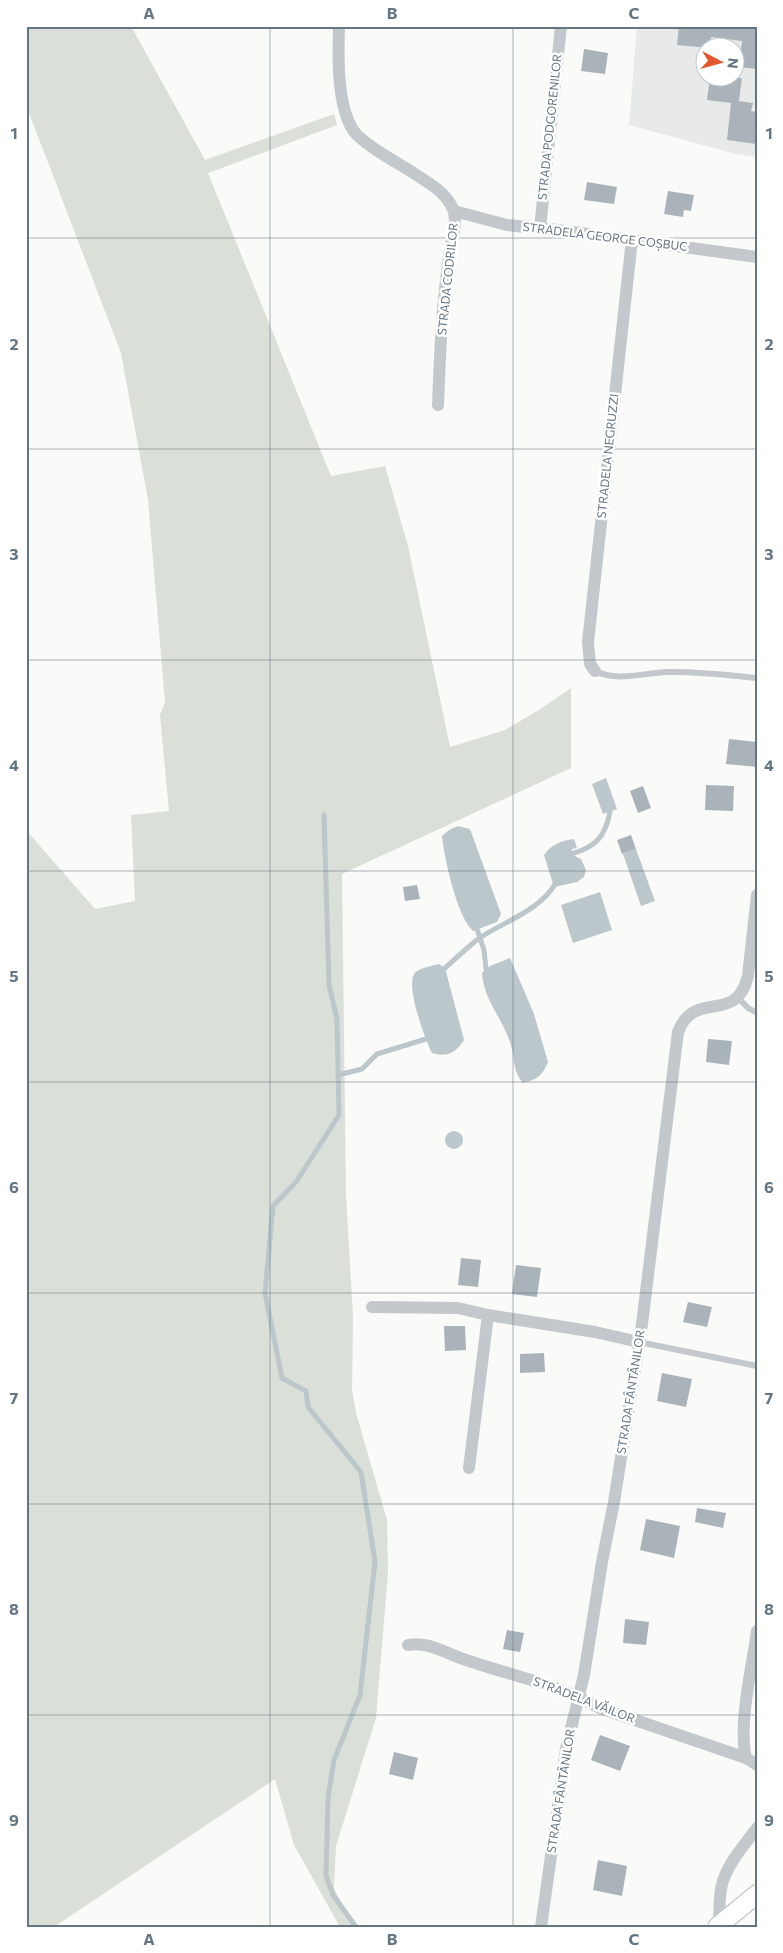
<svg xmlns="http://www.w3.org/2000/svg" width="783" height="1953" font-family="Commissioner,sans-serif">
  <rect width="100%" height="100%" fill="#fafaf8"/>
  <!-- built -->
  <path fill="#e8e9e9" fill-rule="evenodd" d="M637 26H757V157L736 154 629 125ZM706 48H736V78H706Z"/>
  <!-- green -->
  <path fill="#dadfd7" d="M26 26H131L205 160 334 114 337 125 208 173 331 476 385 466 408 546 450 747 505 730 539 710 571 688V768L342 874 346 1196 353 1317 352 1390 356 1413 387 1520 388 1573 376 1718 336 1846 334 1888 352 1927H340L294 1845 275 1779 54 1927H26V830L95 909 135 901 131 815 169 811 160 715 165 702 148 500 121 353 26 105Z"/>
  <!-- water -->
  <path fill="#bbc7cb" d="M606 778 617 809 603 814 592 784Z
    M458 826 470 829 501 914 497 922 473 931C457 917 444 857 442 836L449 830Z
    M574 839 577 848 572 849 571 854 581 859 586 870 584 877 577 882 554 887 544 855C551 844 561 841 574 839Z
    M636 849 655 901 641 906 623 854Z
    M600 892 612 930 573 943 561 905Z
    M510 958 534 1014 548 1062C542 1076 538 1079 523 1083 512 1070 515 1057 510 1042 502 1018 483 998 482 973L490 966Z
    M439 964 445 968 464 1040C456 1052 448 1058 432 1053 425 1039 406 988 414 974 418 968 432 966 439 964Z
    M445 1140a9 9 0 1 1 18 0a9 9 0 1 1-18 0Z"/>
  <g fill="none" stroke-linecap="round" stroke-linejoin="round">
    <!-- stream -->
    <path stroke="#bbc7cb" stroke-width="5" d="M324 815 329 985 337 1019 339 1115 296 1182 273 1206 265 1293 282 1378 306 1391 308 1407 361 1472 375 1562 360 1695 334 1760 328 1798 326 1876 333 1895 356 1927
      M569 858 571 854C596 847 605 837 610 812
      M477 929 484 950 486 969
      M442 973 445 968C456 958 467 948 478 939 504 921 541 911 557 881
      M338 1075 362 1069 377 1054 426 1039 430 1035"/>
  </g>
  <!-- building -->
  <path fill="#aab3b9" d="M679 26H754V29L757 30V69L739 67 742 41 711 37 710 48 677 45Z
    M584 49 608 53 605 74 581 71Z
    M710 78H742L739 101 753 103 751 111 757 112 756 144 727 140 731 103 707 100Z
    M587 182 617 187 614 204 584 200Z
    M668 191 694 195 691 211 684 210 683 217 664 214Z
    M729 739 757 742V767L726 764Z
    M706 785 734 786 733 811 705 810Z
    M643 786 651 808 638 813 630 791Z
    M631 835 636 849 622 854 617 840Z
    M417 885 420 899 405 901 403 887Z
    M708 1039 732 1041 729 1065 706 1062Z
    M461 1258 481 1260 478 1287 458 1285Z
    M516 1265 541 1268 537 1297 512 1294Z
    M688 1302 712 1307 707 1327 683 1322Z
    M444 1326H465L466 1350 445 1351Z
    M544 1353 545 1372 520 1373V1354Z
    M662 1373 692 1379 686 1407 657 1401Z
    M697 1508 726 1513 723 1528 695 1522Z
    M646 1519 680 1526 674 1558 640 1550Z
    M625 1619 649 1622 646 1645 623 1643Z
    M507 1630 524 1633 520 1652 503 1649Z
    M600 1735 630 1746 620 1771 591 1760Z
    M394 1752 418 1758 413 1780 389 1774Z
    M598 1860 627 1866 622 1896 593 1890Z"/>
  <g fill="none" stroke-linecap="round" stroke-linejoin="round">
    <!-- secondary casing -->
    <g stroke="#b3babf" stroke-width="20">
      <path id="secondary" d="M717 1927 757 1894"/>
    </g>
    <!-- lane -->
    <path stroke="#c3c8cc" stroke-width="6" d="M595 671C617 682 643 673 667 672 697 671 727 675 757 678
      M738 998 748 1008 757 1013
      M639 1342 757 1366"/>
    <!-- street -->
    <path stroke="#c3c8cc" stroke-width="12" d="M339 26C338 56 337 105 353 130 363 145 402 165 418 176 432 185 446 193 453 209 458 221 452 238 450 250 442 301 440 353 438 405
      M454 211 507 225 558 230 757 257
      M540 228 561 26
      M595 671 590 664 588 642 632 239
      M372 1307 458 1308 488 1315 595 1332 639 1342
      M469 1468 488 1315
      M408 1645C427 1641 446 1653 463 1659 509 1675 557 1684 600 1708L746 1758 757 1765
      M746 1758C738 1724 752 1668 757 1631
      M719 1924C720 1910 718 1895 723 1881 729 1862 745 1844 757 1828
      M541 1927 566 1749 584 1675 602 1562 614 1502 642 1324 678 1032C695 988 736 1026 748 976L757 895"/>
    <!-- secondary -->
    <use href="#secondary" stroke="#fff" stroke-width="18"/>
  </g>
  <!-- grid -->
  <path fill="none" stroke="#657683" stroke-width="1" stroke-opacity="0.55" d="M270 26V1927M513 26V1927M26 238H757M26 449H757M26 660H757M26 871H757M26 1082H757M26 1293H757M26 1504H757M26 1715H757"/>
  <g text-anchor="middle" stroke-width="5" stroke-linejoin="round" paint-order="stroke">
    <!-- street labels -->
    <g font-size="12" fill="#657683" stroke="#fff">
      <text transform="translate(550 127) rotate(-84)" y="4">STRADA PODGORENILOR</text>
      <text transform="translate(605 237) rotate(7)" y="4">STRADELA GEORGE COȘBUC</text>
      <text transform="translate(448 279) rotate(-84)" y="4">STRADA CODRILOR</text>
      <text transform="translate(608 456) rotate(-84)" y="4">STRADELA NEGRUZZI</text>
      <text transform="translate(631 1392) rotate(-81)" y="4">STRADA FÂNTÂNILOR</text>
      <text transform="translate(584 1700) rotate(21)" y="4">STRADELA VĂILOR</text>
      <text transform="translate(561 1791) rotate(-81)" y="4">STRADA FÂNTÂNILOR</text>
    </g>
  </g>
  <!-- border -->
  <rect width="783" height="1953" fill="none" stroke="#ffffff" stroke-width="55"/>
  <!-- north arrow -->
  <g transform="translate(720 62) rotate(96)"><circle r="24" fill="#ffffff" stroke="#c1c8cd"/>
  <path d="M0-4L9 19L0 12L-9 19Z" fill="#e4572e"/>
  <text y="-8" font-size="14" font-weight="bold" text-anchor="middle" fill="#657683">N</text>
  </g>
  <rect x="28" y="28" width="728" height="1898" fill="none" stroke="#657683" stroke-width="2"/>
  <g font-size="16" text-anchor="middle" font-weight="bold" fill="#657683">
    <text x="149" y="19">A</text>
    <text x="392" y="19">B</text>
    <text x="634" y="19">C</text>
    <text x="14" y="139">1</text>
    <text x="769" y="139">1</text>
    <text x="14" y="350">2</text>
    <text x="769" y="350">2</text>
    <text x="14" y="560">3</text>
    <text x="769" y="560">3</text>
    <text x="14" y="771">4</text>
    <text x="769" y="771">4</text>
    <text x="14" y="982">5</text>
    <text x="769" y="982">5</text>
    <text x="14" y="1193">6</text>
    <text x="769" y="1193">6</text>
    <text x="14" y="1404">7</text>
    <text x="769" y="1404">7</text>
    <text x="14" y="1615">8</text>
    <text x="769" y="1615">8</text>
    <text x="14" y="1826">9</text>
    <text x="769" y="1826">9</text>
    <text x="149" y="1945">A</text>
    <text x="392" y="1945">B</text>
    <text x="634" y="1945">C</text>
  </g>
</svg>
